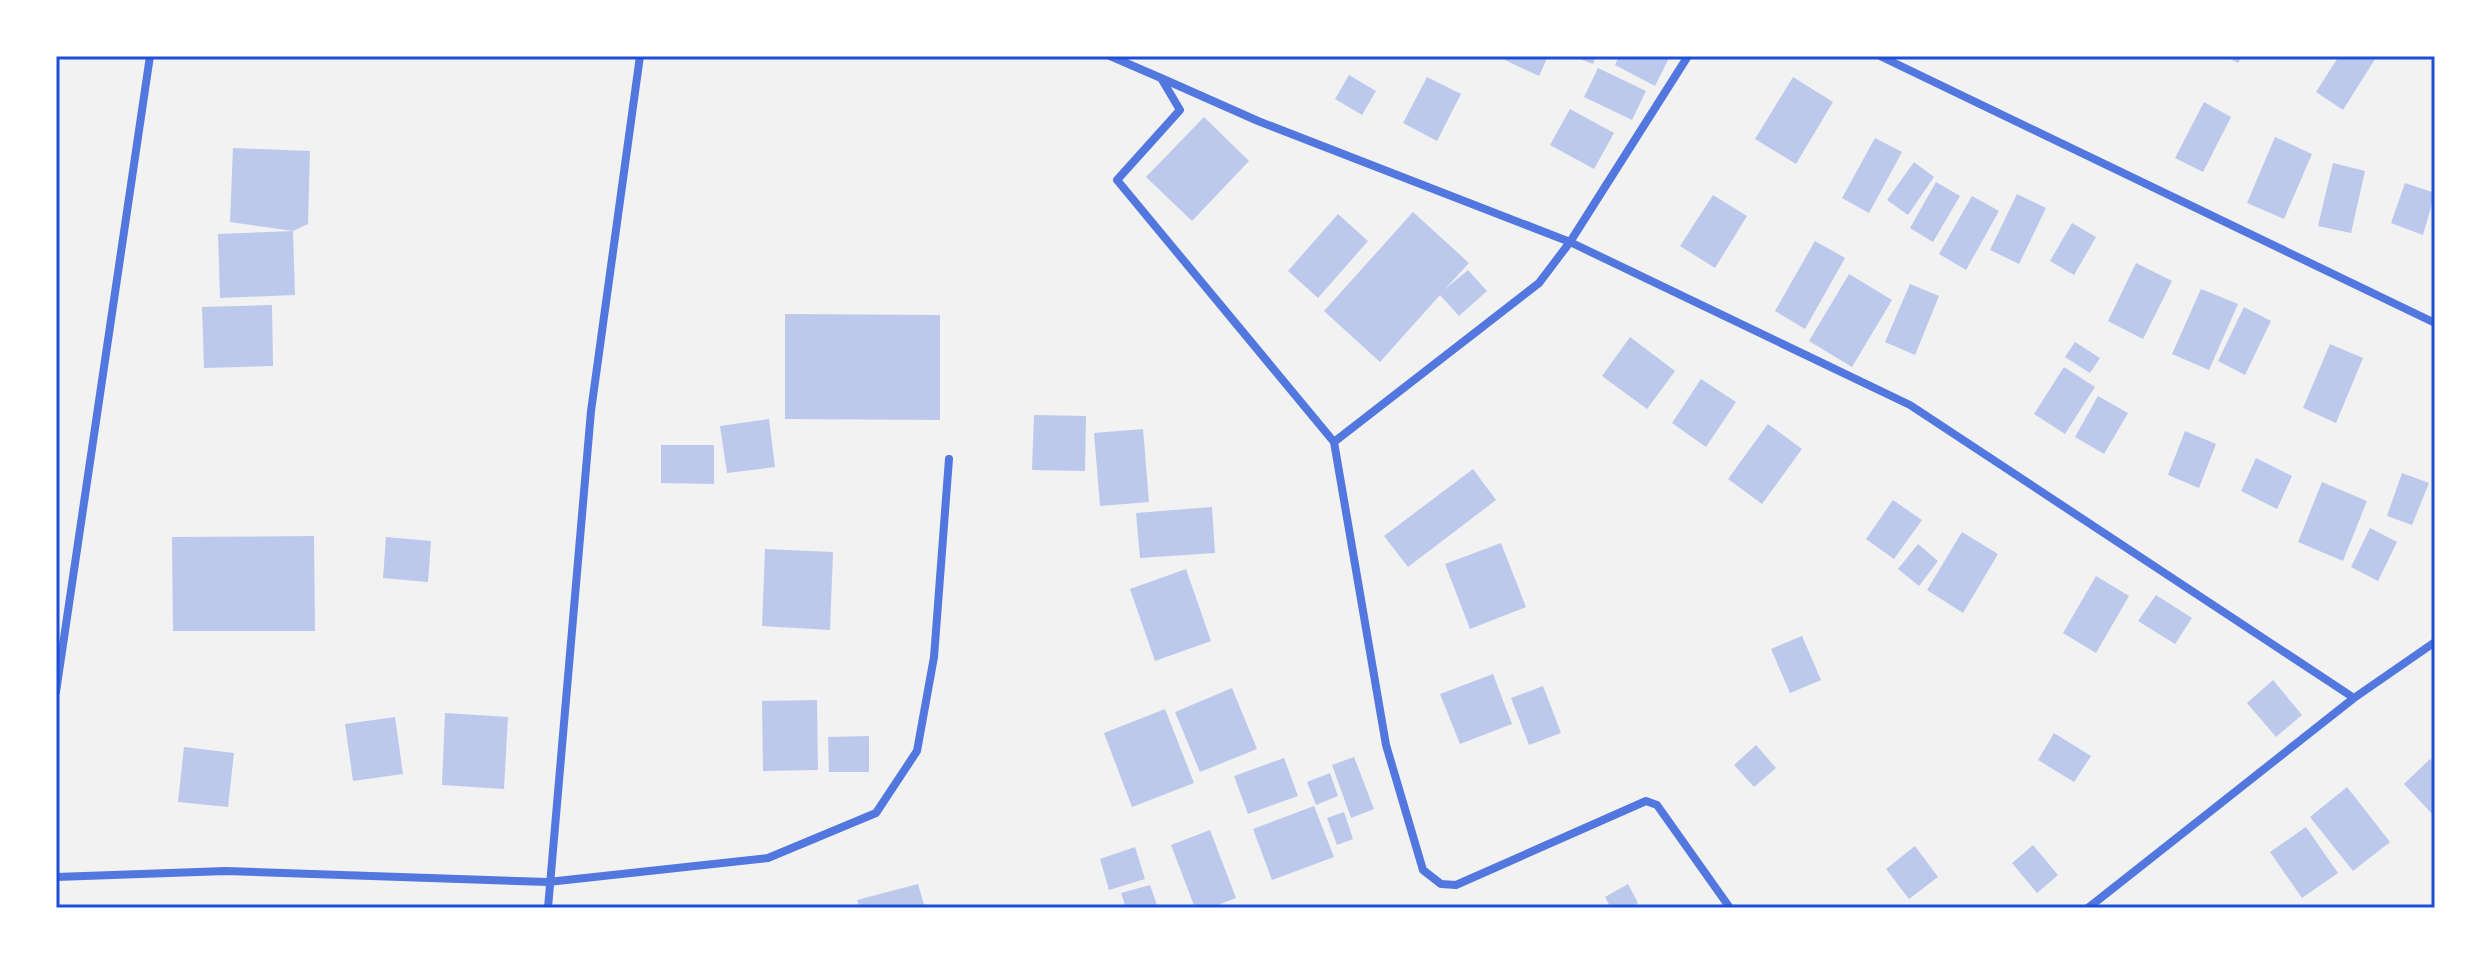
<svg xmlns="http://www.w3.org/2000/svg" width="2491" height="964" font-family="Roboto,sans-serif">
  <rect width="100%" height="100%" fill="#f2f2f2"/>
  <!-- building -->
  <path fill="#bdc9ec" d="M1507 56H1548L1539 76 1505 60Z
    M1572 56H1596L1593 64Z
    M1619 56H1670L1655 86 1615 65Z
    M2224 56H2242L2238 63Z
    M2339 56H2377L2343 110 2316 92Z
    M1598 68 1646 91 1632 120 1584 97Z
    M1349 75 1376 91 1362 115 1335 99Z
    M1427 77 1461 94 1437 141 1403 123Z
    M1793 77 1833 102 1796 164 1755 139Z
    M2204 102 2231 117 2203 172 2175 158Z
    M1570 109 1614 133 1594 169 1550 145Z
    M1204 117 1249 161 1192 221 1146 177Z
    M2275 137 2312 154 2284 219 2247 203Z
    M1875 138 1902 152 1869 213 1842 198Z
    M233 148 310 151 308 224 293 231 295 295 220 298 218 234 293 231 230 222Z
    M1914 162 1934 177 1908 215 1887 200Z
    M2333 163 2365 171 2351 233 2318 226Z
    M1936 182 1960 196 1933 242 1910 228Z
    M2405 183 2435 193 2423 235 2391 223Z
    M2017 194 2046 208 2019 264 1990 250Z
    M1713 195 1747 216 1715 268 1680 246Z
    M1972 196 1999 211 1966 270 1939 254Z
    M1413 212 1469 263 1445 289 1468 270 1487 291 1459 316 1440 295 1380 362 1324 311Z
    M1338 214 1368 241 1318 298 1288 271Z
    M2072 223 2096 237 2074 275 2050 261Z
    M1815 241 1845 258 1805 329 1775 311Z
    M2136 263 2172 281 2143 339 2108 321Z
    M1849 274 1892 300 1852 367 1809 341Z
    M1910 284 1939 296 1915 355 1885 342Z
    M2201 289 2238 304 2209 370 2172 354Z
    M272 305 273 366 204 368 202 307Z
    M2244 307 2271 321 2245 375 2218 361Z
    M785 314 940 315V420L785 419Z
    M1630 337 1675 371 1647 409 1602 376Z
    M2075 342 2100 358 2090 373 2065 357Z
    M2330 344 2363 358 2336 423 2303 408Z
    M2064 367 2095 387 2065 434 2034 414Z
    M1701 379 1736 402 1706 447 1672 423Z
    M2098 396 2128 413 2104 454 2075 437Z
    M1034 415 1086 416 1085 471 1032 470Z
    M769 419 775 467 727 473 720 426Z
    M1768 424 1802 449 1762 504 1728 479Z
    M1143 429 1149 502 1100 506 1094 433Z
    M2185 431 2216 444 2199 488 2168 475Z
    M661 445H714V484L661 483Z
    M2256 458 2292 476 2277 509 2241 491Z
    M1473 469 1496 500 1408 567 1384 536Z
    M2402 473 2429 483 2412 525 2387 516Z
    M2322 482 2367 501 2343 561 2298 542Z
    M1893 500 1922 520 1894 559 1866 539Z
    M1212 507 1215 553 1140 558 1136 513Z
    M2370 528 2397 542 2378 581 2351 567Z
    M1962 532 1998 554 1963 613 1927 590Z
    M314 536 315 631H173L172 537Z
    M386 537 431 541 428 582 383 578Z
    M1501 543 1526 607 1470 629 1445 564Z
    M1918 544 1938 561 1919 586 1898 569Z
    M765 549 833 552 830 630 762 626Z
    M1186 569 1211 641 1155 661 1130 589Z
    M2096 576 2129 596 2096 653 2063 633Z
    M2156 595 2192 618 2175 644 2138 621Z
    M1802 636 1821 680 1790 693 1771 649Z
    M1493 674 1512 724 1460 744 1440 694Z
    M2273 680 2302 715 2276 737 2247 703Z
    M1543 686 1561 733 1529 745 1511 698Z
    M1232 688 1257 749 1200 772 1175 712Z
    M817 700 818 770 763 771 762 701Z
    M1165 709 1194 783 1132 807 1104 733Z
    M445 713 508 717 504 789 442 785Z
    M395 717 403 774 353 781 345 724Z
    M2054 733 2091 756 2074 782 2038 760Z
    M869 736V772H829L828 737Z
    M1756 745 1776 768 1754 787 1734 765Z
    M184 747 234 753 228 807 178 802Z
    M1354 757 1374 809 1351 818 1332 765Z
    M1284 758 1298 796 1248 814 1234 776Z
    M2430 759 2435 765V817L2404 784Z
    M1330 773 1338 796 1316 805 1307 782Z
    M2347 787 2390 842 2353 871 2310 817Z
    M1314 806 1334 857 1272 880 1253 829Z
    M1344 812 1353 839 1337 845 1327 818Z
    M2306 827 2338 873 2302 898 2270 852Z
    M1210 830 1236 898 1210 908H1195L1171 845Z
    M2033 845 2058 875 2037 893 2012 863Z
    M1915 846 1938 877 1909 899 1886 869Z
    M1135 847 1145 879 1109 890 1100 859Z
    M918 884 925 908H860L857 900Z
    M1628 884 1638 903 1630 908H1611L1605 897Z
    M1150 885 1158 908H1126L1121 893Z"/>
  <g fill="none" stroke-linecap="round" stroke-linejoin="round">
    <!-- minor -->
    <path stroke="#5277de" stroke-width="8" d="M1110 56 1161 78 1180 110 1117 180 1334 442 1386 745 1423 870 1441 884 1456 885 1646 801 1657 805 1730 908
      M1880 56 2435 323
      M1161 78 1258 121 1570 242 1910 405 2354 698
      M1334 442 1539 283 1570 242 1688 56
      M56 692 150 56
      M56 877 226 871 548 882 768 858 876 813 917 751 934 657 949 459
      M548 908 591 411 640 56
      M2088 908 2354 698 2435 642"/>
  </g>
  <!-- border -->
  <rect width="2491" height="964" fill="none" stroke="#ffffff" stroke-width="116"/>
  <rect x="58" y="58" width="2375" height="848" fill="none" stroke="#1d4ed8" stroke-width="3"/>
</svg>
